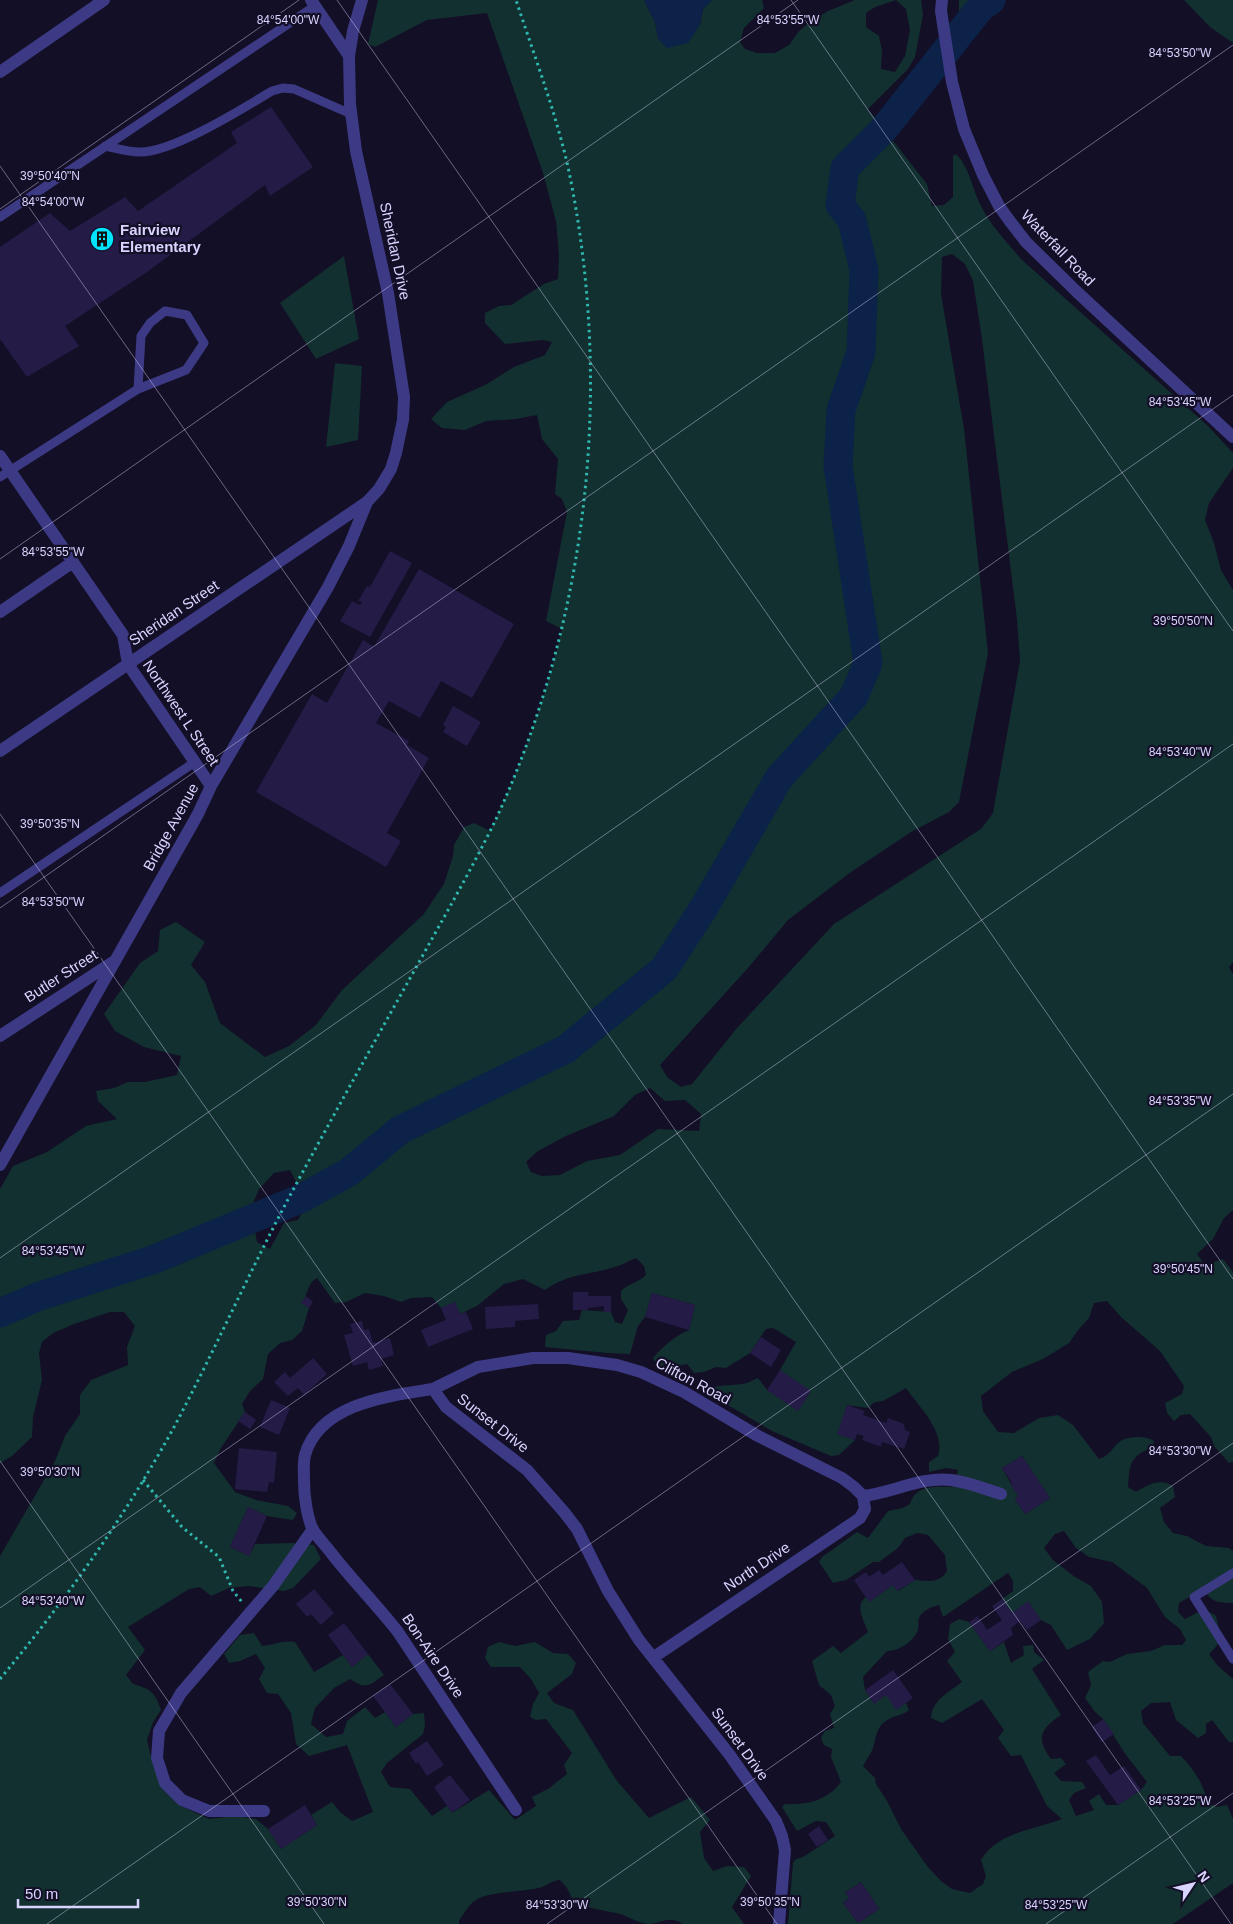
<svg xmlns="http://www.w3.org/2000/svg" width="1233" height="1924" font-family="Arial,sans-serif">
  <rect width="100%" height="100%" fill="#130f26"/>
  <!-- green -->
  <path fill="#12302f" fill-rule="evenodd" d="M378 0H644L655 22 658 39 700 25 703 9 712 0H762L764 8 744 28 740 42 745 49 757 53H775L789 45 799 31 810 22 828 11 855 0H921L923 15 915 57 908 69 868 109 927 184 932 206 944 205 953 197V156L956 154C970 168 972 189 981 206 991 226 1007 242 1021 259L1208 426 1233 453V468L1209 503 1205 520 1214 543 1221 570 1233 590V962L1229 967 1233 974V1210L1224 1218 1213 1239 1197 1254 1205 1265 1223 1259 1233 1272V1462L1229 1463 1214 1446 1211 1437 1190 1414 1181 1415 1174 1421 1167 1413 1165 1403 1182 1394 1184 1386 1160 1351 1121 1317 1107 1301 1094 1303 1089 1318 1079 1329 1069 1343 1043 1359 1012 1372 981 1396 983 1411 998 1432 1014 1433 1039 1418 1058 1415 1073 1425 1099 1459C1109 1456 1111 1450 1118 1443 1126 1436 1145 1435 1154 1441L1153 1447C1129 1457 1130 1463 1128 1487L1136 1492C1149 1484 1160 1478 1173 1486L1175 1497 1160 1508 1164 1522 1173 1533 1187 1536 1206 1546 1229 1548 1233 1551V1603C1217 1603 1212 1602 1203 1589L1179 1603 1178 1612 1185 1619 1204 1609 1216 1616C1220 1636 1225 1639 1209 1654L1217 1665 1233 1679V1742H1229L1212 1720 1206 1724V1733L1198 1738 1176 1720 1170 1702 1151 1703 1141 1711 1143 1723 1170 1756H1181C1195 1771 1203 1783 1208 1803L1217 1807 1227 1805 1233 1819V1883L1173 1924H788L793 1863 796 1859 803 1857 835 1836 826 1822 816 1821 797 1831 782 1807 785 1804C807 1805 827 1801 841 1782L831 1757 832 1749 824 1745 821 1738 825 1731 834 1728 830 1714 835 1706 831 1695 819 1685 812 1661 833 1646 841 1653 868 1632C864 1620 854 1606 866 1597L870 1601 893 1585 898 1591 915 1580C928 1581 939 1584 947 1571L945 1555 928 1535 917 1533 905 1538 898 1548 879 1562H873L846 1580 833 1583 819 1562 822 1557 857 1532 868 1538 888 1511 903 1508 910 1504C916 1484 937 1487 954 1487L958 1470 946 1468 929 1472V1462L938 1456C946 1432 919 1407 906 1388L883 1401 875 1402 867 1408 847 1405 838 1434 855 1440 839 1455 831 1456 772 1431 704 1391C717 1384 728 1386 742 1384 747 1384 753 1380 758 1378L767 1390 797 1410 780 1370 796 1342 773 1328 766 1329 750 1353 726 1368 716 1367 704 1372 694 1373 687 1364 668 1368 656 1365 653 1358C662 1347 676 1335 689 1330L695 1305 652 1293 645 1317 638 1326 630 1354 608 1353 545 1347 546 1335 556 1331 563 1321 579 1320 582 1310 611 1312 615 1322 622 1324 628 1310 621 1299V1291C629 1283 638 1283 646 1275L644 1266 636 1258C630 1260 624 1264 618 1266 592 1275 568 1273 545 1290L523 1279 504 1284 477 1306 460 1314 455 1303 441 1308 432 1297 411 1298 401 1302 384 1296 365 1293 346 1302 335 1303 317 1278C306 1285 309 1293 302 1303L309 1308 302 1331 292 1340 280 1343 268 1354 263 1379 250 1391 242 1404 245 1412 221 1448 214 1463 235 1492 256 1500 288 1506 297 1513 293 1520 267 1516 248 1507 230 1547 249 1556 255 1544 292 1543 314 1545 321 1559 293 1588 284 1591 248 1586 229 1588 211 1596 200 1587 189 1589 128 1627 145 1650 126 1675 133 1684C151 1689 155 1692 161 1710L153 1722 147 1740 151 1757 181 1806 209 1819 235 1816 256 1819 268 1829 281 1849 317 1825 311 1815 332 1802 340 1812 352 1821 373 1812 347 1745 309 1756 296 1744 291 1713 278 1694 267 1693 259 1679 265 1668 256 1654 240 1661 229 1663 224 1654 240 1635 254 1633 262 1646C274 1645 283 1640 295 1642L314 1672 343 1655 352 1667 368 1654 384 1675C368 1686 367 1690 350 1679L334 1688 315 1708 311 1724 326 1737 343 1734 347 1721 365 1707 375 1718 385 1712 396 1727 413 1714 424 1713 425 1726 423 1734 387 1763 381 1772 390 1787 410 1789 432 1816 447 1806 452 1813 489 1790 515 1820 536 1806 532 1797 548 1789 567 1774 564 1765 572 1753 546 1719 536 1720 530 1717 533 1704 539 1693 531 1679 520 1667H491L485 1658 488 1647 499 1642 515 1646 535 1642 553 1653 568 1654 576 1663 572 1674 547 1693 554 1703 573 1710 617 1781 649 1818 691 1797 710 1820 700 1832 704 1858 713 1871 727 1866 744 1867 751 1876 732 1907 744 1924H683C669 1915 663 1923 649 1924 638 1924 627 1915 616 1913 602 1910 588 1908 574 1903L567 1888 560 1880C550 1881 546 1887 538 1888 522 1892 490 1891 476 1900 469 1904 464 1914 459 1921V1924H0V1556L55 1461 65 1436 80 1414V1395L91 1380 128 1365 127 1347 135 1326 124 1312H110L74 1324 53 1333 42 1342 39 1353 42 1380 33 1417 32 1437 12 1456 0 1463V1189L13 1166 47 1152 86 1126 117 1119 98 1101 96 1091 114 1088 128 1082H145L177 1075 181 1056 144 1047 115 1031 104 1014 140 963 158 951 160 930 176 922 205 942 191 965 205 982 220 1023 265 1057 289 1046 316 1025 342 990 423 915 444 884 453 856 454 845 464 827 474 823 490 831C521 766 545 699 562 629L546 621 567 512 562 499 555 494 558 459 542 439 537 415 516 419 486 421 465 430 442 428 431 419 447 402 487 384 514 367 545 355 552 342 542 340 505 344 485 323V313L499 306 511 305 544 284 558 279 559 255 556 221 543 173 487 13 427 20 375 47 368 44ZM896 0 906 9 910 30 905 56 895 72 881 69 882 51 879 36 866 27V13L875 7ZM952 254 965 264 973 281 982 339 1017 619 1020 661 993 813 981 829 834 924 737 1028 692 1084 681 1087 667 1077 660 1065 748 968 788 920 851 872 911 832 949 812 959 802 988 653 964 429 941 294 942 257ZM650 1088 665 1101 685 1100 701 1114 699 1131 658 1129 620 1155 587 1161 560 1175 542 1176 531 1172 526 1162 538 1151 566 1136 614 1116 635 1095ZM290 1170 307 1203 298 1220 284 1223 270 1249 257 1242 251 1208 259 1189 274 1173ZM1022 1456 1050 1498 1025 1514 1015 1499 1018 1496 1002 1468ZM1064 1531 1076 1548 1089 1557 1112 1562 1147 1588 1165 1617 1180 1629 1186 1640 1182 1645H1165L1151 1651 1127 1654 1110 1662 1103 1661 1088 1672 1091 1685 1085 1698 1095 1712 1103 1719 1126 1755 1147 1782 1141 1790 1118 1805H1106L1099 1794 1089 1801 1094 1810 1076 1816 1069 1800 1074 1793 1086 1788 1082 1782 1061 1781 1054 1773 1066 1764 1061 1758 1051 1759C1035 1737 1041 1729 1061 1715L1032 1669 1044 1660 1034 1652 1033 1645 1023 1646 1024 1655 1011 1663 1004 1642 990 1651 969 1622 959 1619 950 1624 948 1639 955 1652 947 1661 962 1682C949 1692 932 1700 931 1718L942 1723 982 1699 1004 1730 998 1738 1011 1756 1021 1755 1047 1806 1062 1819C1034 1830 997 1832 981 1860L986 1876 983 1884 970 1893 952 1889 941 1881 927 1866 901 1829 887 1801 876 1784 875 1778 863 1766C866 1760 871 1754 873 1748 877 1735 876 1725 891 1718 897 1715 903 1715 909 1710L906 1703 886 1695 874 1703 865 1690 863 1677 887 1651C899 1651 913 1642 918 1630 919 1626 918 1621 919 1618 922 1610 932 1607 939 1605L943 1617 1008 1573 1013 1581V1591L1002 1599 1012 1613 1028 1602 1041 1620 1051 1625 1067 1650 1090 1639 1104 1623 1102 1602 1091 1586 1075 1577 1053 1560 1044 1548 1055 1534ZM861 1882 879 1909 858 1923 843 1903 849 1898 846 1892Z
    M959 0H980L959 20Z
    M1184 0H1233V43L1210 27Z
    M344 256 359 339 316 359 280 303Z
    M335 363 362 366 358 440 326 447Z"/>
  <!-- water -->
  <path fill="#0c2248" d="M644 0H712L703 9 700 25 688 43 667 48 658 39 655 22Z"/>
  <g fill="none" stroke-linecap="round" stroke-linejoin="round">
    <!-- river -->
    <path stroke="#0c2248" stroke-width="29" d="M0 1313 37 1297 155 1259 302 1198 349 1172 400 1130 566 1049 664 969 703 909 779 778 854 696 868 663 838 466 841 410 861 352 864 270 852 220 840 205 845 168 883 130 981 7 991 0"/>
  </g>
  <!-- building -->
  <path fill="#241b47" d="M271 107 313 167 270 196 265 185 147 272 65 326 79 346 27 377 0 339V247L50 213 70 231 125 197 138 211 237 143 231 132Z
    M390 551 412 563 370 637 340 621 352 601 360 605 362 602 358 601 367 586 370 587Z
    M419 569 514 624 472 698 441 681 420 718 389 701 376 723 409 741 407 745 429 758 387 833 401 841 386 867 256 792 312 694 327 703 363 640 374 647Z
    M453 706 481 722 467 746 443 732 446 727 443 725Z
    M573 1292H589L588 1296H611V1312H604V1306L588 1308V1310H573Z
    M652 1293 695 1305 689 1330 645 1317Z
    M306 1296 313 1302 309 1308 301 1303Z
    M455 1302 460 1314 466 1312 473 1329 428 1347 421 1330 446 1320 441 1308Z
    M538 1304 539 1319 515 1321V1327L486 1329 485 1307Z
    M362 1321 364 1330 369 1329 373 1343 390 1338 394 1355 381 1359 383 1366 369 1370 367 1362 353 1366 344 1335 353 1333 350 1324Z
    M761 1337 781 1350 771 1367 750 1353Z
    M313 1358 327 1374 304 1395 298 1388 288 1396 274 1382 285 1372 290 1378Z
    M780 1370 811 1391 798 1411 767 1390Z
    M271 1400 290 1408 279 1435 260 1427Z
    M847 1405 865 1411 863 1415 886 1423 888 1418 904 1424 905 1430 910 1432 904 1449 882 1442 881 1447 862 1440 864 1436 857 1434 855 1440 837 1434Z
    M245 1412 256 1420 250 1429 238 1421Z
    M239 1448 277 1452 274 1483 269 1482 267 1492 235 1489Z
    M1022 1456 1050 1498 1025 1514 1015 1499 1018 1496 1010 1484 1012 1483 1002 1468Z
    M248 1507 267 1516 249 1556 230 1547Z
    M902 1562 915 1580 897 1591 893 1585 869 1602 854 1580 866 1572 869 1577 879 1570 883 1575Z
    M314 1589 334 1613 321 1625 311 1614 307 1617 296 1604Z
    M1002 1599 1012 1613 1028 1601 1041 1620 1027 1630 1020 1621 1011 1628 1013 1635 990 1651 969 1622 978 1616 987 1630 1002 1620 992 1606Z
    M344 1623 368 1654 352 1667 328 1635Z
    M893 1670 913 1698 896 1710 886 1695 874 1704 865 1690Z
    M390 1684 413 1714 396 1727 373 1696Z
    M1103 1719 1114 1734 1102 1742 1092 1727Z
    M427 1741 444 1765 427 1776 418 1762 416 1764 409 1753Z
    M1096 1755 1110 1775 1124 1766 1141 1790 1118 1805 1086 1761Z
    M450 1775 470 1800 452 1813 434 1787Z
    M305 1805 317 1825 281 1849 268 1829Z
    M819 1826 828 1840 817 1847 808 1834Z
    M861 1882 879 1909 858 1923 843 1903 849 1898 845 1893Z"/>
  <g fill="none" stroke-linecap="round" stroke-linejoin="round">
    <!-- path -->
    <path stroke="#2fb8b0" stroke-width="3" stroke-dasharray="2.5 4" stroke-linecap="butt" d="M143 1480 182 1527 219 1557 233 1591 242 1602
      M0 1679C65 1601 124 1518 173 1429 215 1350 251 1268 293 1190 334 1114 376 1039 418 964 445 915 473 867 497 817 589 615 614 385 568 167 555 110 534 55 516 0"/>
    <!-- service -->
    <path stroke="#3d3a85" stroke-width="9" d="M105 146C116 148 128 152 139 152 172 153 242 109 272 91L283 88 294 89 351 114
      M0 217 315 6
      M0 477 138 389 186 370 204 343 187 315 165 311 150 323 141 336 138 389
      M0 893 195 762
      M1233 1573 1194 1597 1233 1659"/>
    <!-- minor -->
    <path stroke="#3d3a85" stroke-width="12" d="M311 0 349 56
      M942 0 941 11 952 82 964 129 983 175 999 206 1009 220 1026 242 1076 291 1233 437
      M0 72 104 0
      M0 456 123 635 128 664 211 786
      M0 612 73 562
      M0 1036 113 962
      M0 1165 198 814 211 786 328 587 349 546 367 502 379 489 391 469 396 453 403 420 404 397 388 293 356 151 350 104 349 56 353 31 362 0
      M433 1389 478 1367 533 1358H568L617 1365 641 1372 684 1392 758 1436 842 1478 854 1487 863 1496 865 1509 860 1518 654 1657
      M863 1496C892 1493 922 1476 951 1480 968 1482 985 1489 1001 1494
      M516 1810 398 1632C377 1605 353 1581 332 1554 326 1546 318 1538 313 1530 307 1518 304 1495 304 1481 304 1473 303 1463 305 1455 320 1403 389 1396 433 1389L446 1407 527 1470 564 1512 577 1529 608 1591 639 1640 729 1754 776 1821 782 1836 785 1850 779 1924
      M264 1811H209L182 1800 165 1783 157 1758 159 1731 181 1693 273 1586 313 1529"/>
    <!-- tertiary -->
    <path stroke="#3d3a85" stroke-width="12" d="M0 751 367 502"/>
  </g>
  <!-- ticks -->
  <path fill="none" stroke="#d9d4ff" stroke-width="1" stroke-opacity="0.45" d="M337 0 1233 1279M791 0 1233 631M0 166 1231 1924M0 209 299 0M0 559 798 0M0 814 777 1924M0 908 1233 45M0 1258 1233 395M0 1461 324 1924M0 1608 1233 744M47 1924 1233 1094M547 1924 1233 1443M1046 1924 1233 1793"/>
  <!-- icons -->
  <defs>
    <g id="building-disc" transform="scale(1.25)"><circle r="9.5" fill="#00e5ff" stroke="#130f26"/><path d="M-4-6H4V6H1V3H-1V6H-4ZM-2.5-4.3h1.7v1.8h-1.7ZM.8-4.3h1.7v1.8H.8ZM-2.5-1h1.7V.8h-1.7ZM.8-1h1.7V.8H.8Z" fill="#111"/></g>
  </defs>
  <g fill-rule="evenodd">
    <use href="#building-disc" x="102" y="239"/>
  </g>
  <g text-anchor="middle" stroke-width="4.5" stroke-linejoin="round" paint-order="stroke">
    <!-- poi labels -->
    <g font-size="15" font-weight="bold" fill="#d9d4ff" stroke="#130f26" text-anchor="start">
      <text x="120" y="235">Fairview<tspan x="120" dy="17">Elementary</tspan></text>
    </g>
    <!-- street labels -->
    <g font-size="15" fill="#d9d4ff" stroke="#130f26">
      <text transform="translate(1058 248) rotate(46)" y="5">Waterfall Road</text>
      <text transform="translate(395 251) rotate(78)" y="5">Sheridan Drive</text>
      <text transform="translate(174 613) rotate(-34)" y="5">Sheridan Street</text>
      <text transform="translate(181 713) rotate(56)" y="5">Northwest L Street</text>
      <text transform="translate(171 827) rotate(-61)" y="5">Bridge Avenue</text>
      <text transform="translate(61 976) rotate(-33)" y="5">Butler Street</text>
      <text transform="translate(693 1381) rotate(28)" y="5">Clifton Road</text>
      <text transform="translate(493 1423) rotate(38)" y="5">Sunset Drive</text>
      <text transform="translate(757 1567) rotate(-34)" y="5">North Drive</text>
      <text transform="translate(433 1656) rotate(56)" y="5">Bon-Aire Drive</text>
      <text transform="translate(740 1744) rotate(54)" y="5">Sunset Drive</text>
    </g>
  </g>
  <g font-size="12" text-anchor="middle" fill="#d9d4ff" stroke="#130f26" stroke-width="4.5" stroke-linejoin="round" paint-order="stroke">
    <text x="288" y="24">84°54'00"W</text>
    <text x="788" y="24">84°53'55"W</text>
    <text x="1180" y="57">84°53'50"W</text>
    <text x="50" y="180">39°50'40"N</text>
    <text x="53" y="206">84°54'00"W</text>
    <text x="1180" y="406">84°53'45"W</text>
    <text x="53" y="556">84°53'55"W</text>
    <text x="1183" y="625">39°50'50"N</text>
    <text x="1180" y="756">84°53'40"W</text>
    <text x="50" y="828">39°50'35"N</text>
    <text x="53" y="906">84°53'50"W</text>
    <text x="1180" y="1105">84°53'35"W</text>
    <text x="53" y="1255">84°53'45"W</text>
    <text x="1183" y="1273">39°50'45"N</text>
    <text x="1180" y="1455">84°53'30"W</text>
    <text x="50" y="1476">39°50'30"N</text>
    <text x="53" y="1605">84°53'40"W</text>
    <text x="1180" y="1805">84°53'25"W</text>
    <text x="317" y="1906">39°50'30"N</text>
    <text x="770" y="1906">39°50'35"N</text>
    <text x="557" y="1909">84°53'30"W</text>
    <text x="1056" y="1909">84°53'25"W</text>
  </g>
  <!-- north arrow -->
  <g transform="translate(1193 1884) rotate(55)" stroke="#130f26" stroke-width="4" paint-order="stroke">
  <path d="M0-4L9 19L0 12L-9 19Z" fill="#d9d4ff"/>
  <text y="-8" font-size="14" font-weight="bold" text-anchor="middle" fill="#d9d4ff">N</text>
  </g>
  <!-- scale -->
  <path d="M18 1899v8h120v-8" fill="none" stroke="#d9d4ff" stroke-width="2.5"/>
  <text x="25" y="1899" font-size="15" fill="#d9d4ff" stroke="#130f26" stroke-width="4" paint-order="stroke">50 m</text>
</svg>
